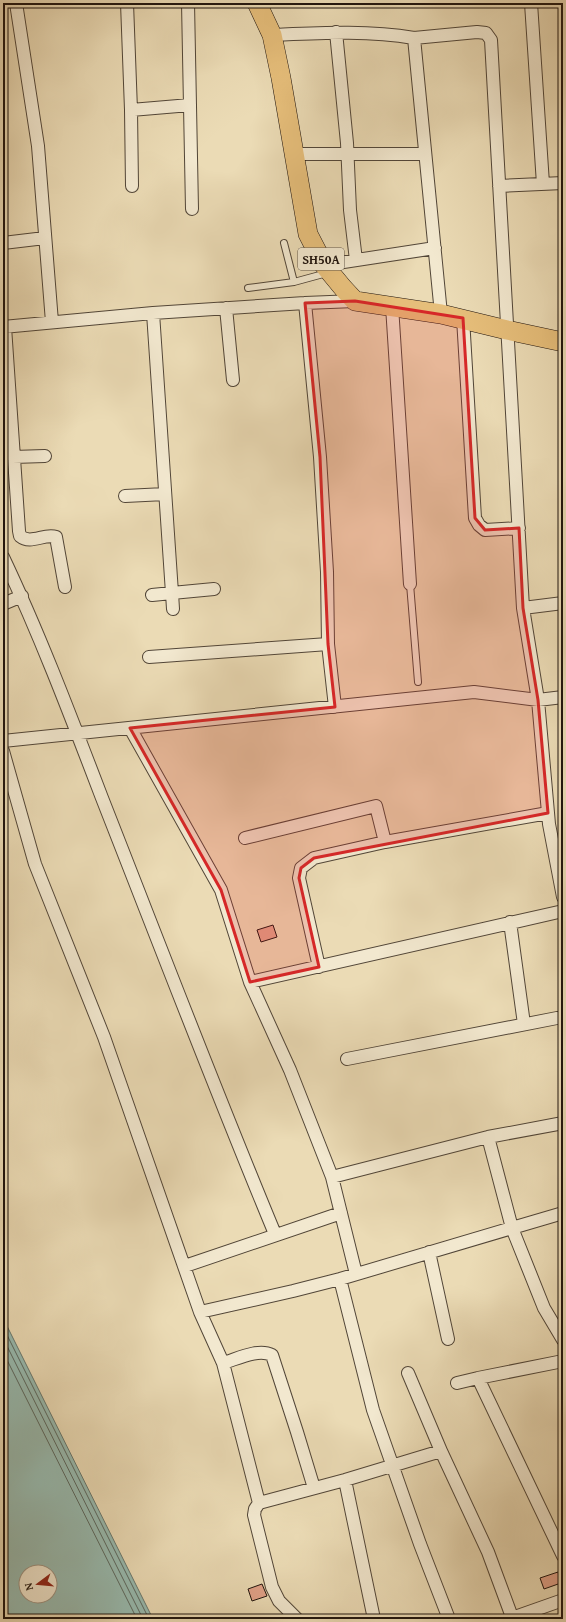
<svg xmlns="http://www.w3.org/2000/svg" width="566" height="1622" font-family="'Gentium Book Plus',serif">
  <rect width="100%" height="100%" fill="#ebdbb5"/>
  <filter id="stains"><feTurbulence type="fractalNoise" baseFrequency=".005" numOctaves="4"/><feColorMatrix values="0 0 0 0 .2 0 0 0 0 .09 0 0 0 0 .02 0 0 0 .5 -.17"/></filter>
  <radialGradient id="worn" r=".72"><stop offset=".6" stop-color="#630" stop-opacity="0"/><stop offset="1" stop-color="#630" stop-opacity=".3"/></radialGradient>
  <!-- water -->
  <path fill="#98bbb0" stroke="#68786f" fill-rule="evenodd" d="M3 1318 153 1619H3ZM26 1572H50V1596H26Z"/>
  <g fill="none" stroke-linecap="round" stroke-linejoin="round">
    <!-- shore -->
    <path stroke="#5c685f" stroke-width="1" d="M3 1327 149 1619
      M3 1338 143 1619
      M3 1352 137 1619"/>
  </g>
  <!-- building -->
  <path fill="#e1a289" stroke="#1f140e" d="M273 925 277 937 261 942 257 930Z
    M558 1572 561 1583 544 1589 540 1578Z
    M262 1584 267 1596 252 1601 248 1589Z"/>
  <g fill="none" stroke-linecap="round" stroke-linejoin="round">
    <!-- lane casing -->
    <g stroke="#524638" stroke-width="8">
      <path id="lane" d="M294 282 327 273
        M248 288 294 282 284 243
        M410 584 418 682"/>
    </g>
    <!-- street casing -->
    <g stroke="#524638" stroke-width="14">
      <path id="street" d="M16 3 38 146 52 322
        M127 3 131 110
        M188 3 192 209
        M531 3 543 184
        M336 32 347 143 350 210 356 260
        M272 35C319 33 367 30 414 38L441 314
        M414 38 477 32 486 33 491 40 523 608 538 700 549 824 563 897
        M294 154H425
        M132 186 131 110 190 105
        M499 186 563 183
        M3 243 45 238
        M324 265 435 248
        M392 306 410 584
        M226 308 233 380
        M153 313 172 593 214 589
        M463 318 475 518 479 525 485 530 519 528
        M3 327 153 313 305 303
        M5 327 19 531 20 536C31 545 44 533 56 537L65 587
        M13 457 45 456
        M125 496 165 494
        M3 557C40 635 71 717 102 798 159 943 215 1090 275 1234
        M152 595 172 593 173 609
        M3 604 22 596
        M523 608 563 603
        M149 657 328 644
        M335 707 328 644 327 572 320 457 305 303 355 301
        M130 728 221 890 250 982 290 1070 332 1177 356 1274
        M3 741 474 692 538 700 563 697
        M3 751 35 864 104 1037 200 1312 223 1363 259 1503
        M245 838 376 806 385 842
        M510 922 524 1024
        M319 967 299 878 301 868 314 858 385 842 548 813
        M250 982 563 911
        M347 1059 557 1018
        M332 1177 488 1137 563 1123
        M563 1213 512 1228 544 1308 563 1340
        M429 1252 448 1339
        M185 1266 341 1213
        M340 1279 373 1410 420 1544 449 1619
        M200 1312 293 1291 340 1279 512 1228 488 1137
        M563 1361 478 1378 563 1556
        M223 1363C237 1359 258 1348 272 1355L297 1432 314 1488
        M408 1373 441 1451
        M457 1383 478 1378
        M345 1480 374 1619
        M297 1619 279 1601 272 1587 254 1515 255 1509 259 1503 345 1480 441 1451 488 1552 512 1617
        M509 1619 563 1600"/>
    </g>
    <!-- primary casing -->
    <g stroke="#1f140e" stroke-width="20">
      <path id="primary" d="M257 3 272 35 281 78 308 234 324 265 343 288 355 301 441 314 507 330 563 342"/>
    </g>
    <!-- lane -->
    <use href="#lane" stroke="#f2e8cf" stroke-width="6"/>
    <!-- street -->
    <use href="#street" stroke="#f2e8cf" stroke-width="12"/>
    <!-- primary -->
    <use href="#primary" stroke="#e6be7a" stroke-width="19"/>
  </g>
  <!-- marked area -->
  <path fill="#d62828" fill-opacity="0.2" stroke="#d62828" stroke-width="3" stroke-linejoin="round" d="M355 301 463 318 475 518 485 530 519 528 523 608 538 700 548 813 314 858 301 868 299 878 319 967 250 982 221 890 130 728 335 707 328 644 320 457 305 303Z"/>
  <g text-anchor="middle" stroke-width="3" stroke-linejoin="round" paint-order="stroke">
    <!-- shield labels -->
    <rect fill="#f2e8cf" stroke="#5e5448" stroke-width="1" x="298" y="248" width="46" height="22" rx="3"/>
    <g font-size="13" font-weight="bold" fill="#1f140e">
      <text x="321" y="264">SH50A</text>
    </g>
  </g>
  <!-- margin -->
  <rect width="566" height="1622" fill="none" stroke="#ebdbb5" stroke-width="16"/>
  <rect x="4" y="4" width="558" height="1614" fill="none" stroke="#1f140e" stroke-width="2"/>
  <rect x="8" y="8" width="550" height="1606" fill="none" stroke="#1f140e"/>
  <!-- north arrow -->
  <g transform="translate(38 1584) rotate(254)"><circle r="19" fill="#f2e8cf" stroke="#9e9382"/>
  <path d="M0-3L7 15L0 10L-7 15Z" fill="#8f2418"/>
  <text y="-6" font-size="11" font-weight="bold" text-anchor="middle" fill="#1f140e">N</text>
  </g>
  <rect width="100%" height="100%" filter="url(#stains)"/>
  <rect width="100%" height="100%" fill="url(#worn)"/>
</svg>
